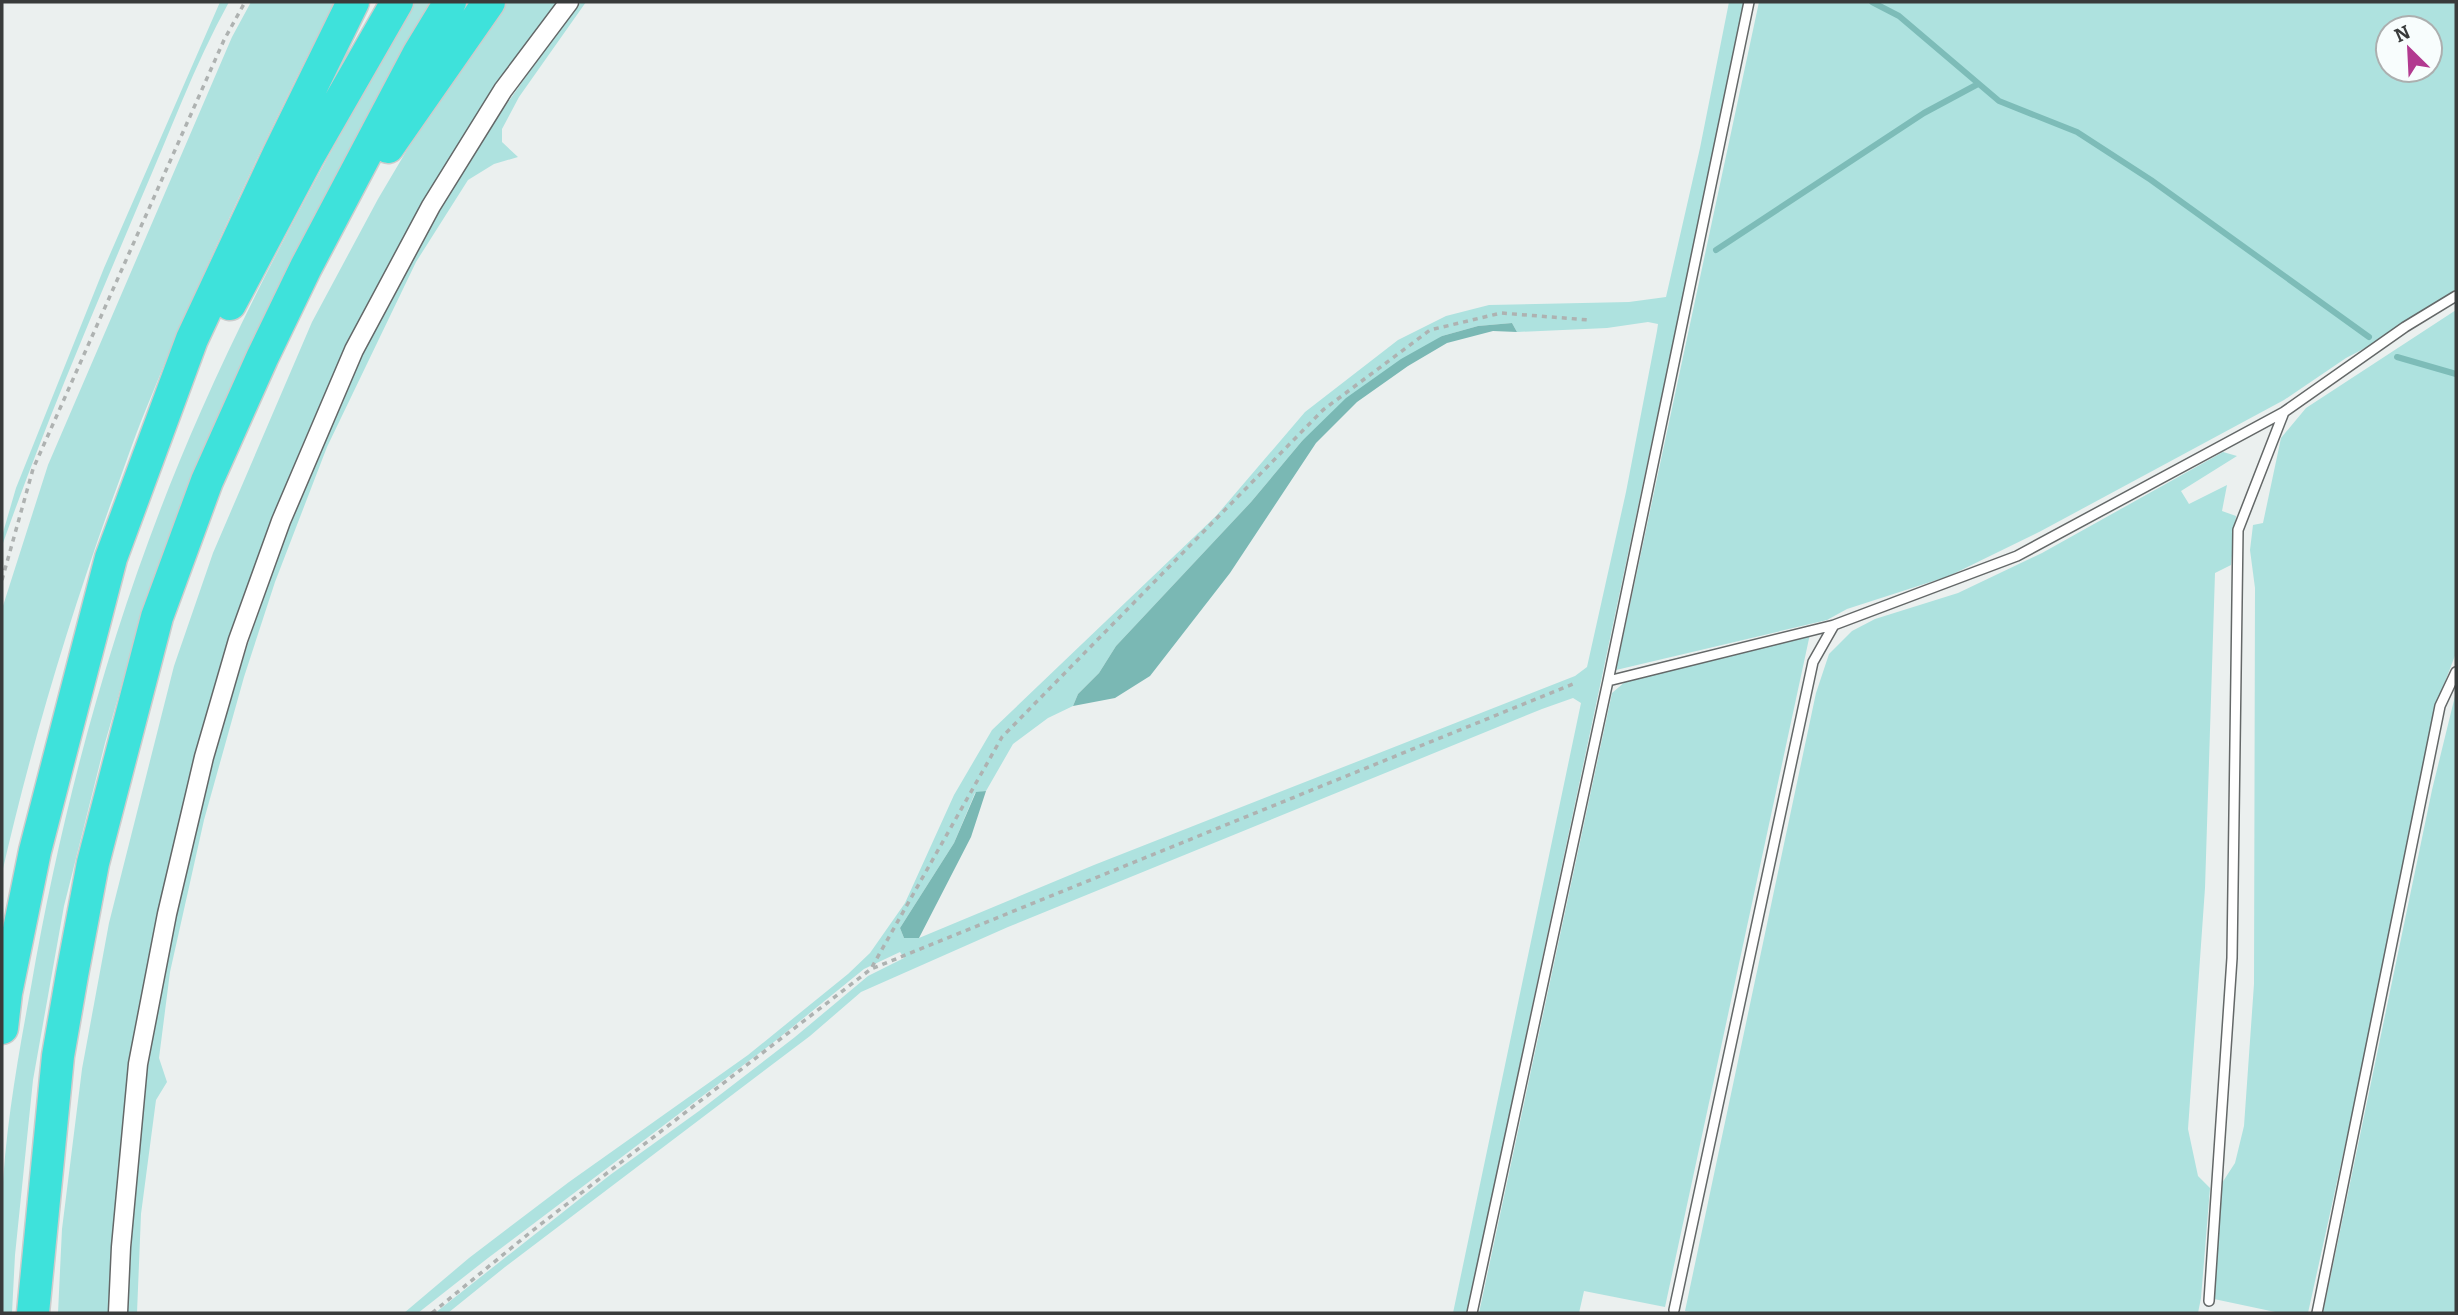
<svg xmlns="http://www.w3.org/2000/svg" width="2458" height="1315" font-family="Bitter,serif">
  <rect width="100%" height="100%" fill="#ebf0ef"/>
  <!-- green -->
  <path fill="#aee2df" fill-rule="evenodd" d="M220 2H229C194 65 169 135 140 201 92 315 43 429 2 546V536L16 488 104 268Z
    M251 2H335C267 134 202 271 146 409 133 440 123 472 111 503 67 625 31 747 2 873V609L48 465 232 37Z
    M414 2H435L217 420 146 600 105 743 64 906 33 1080 15 1255 12 1313H2C2 1276 0 1238 2 1201 5 1129 18 1057 31 987 65 790 120 594 201 411 263 270 339 137 414 2Z
    M507 2H559C369 248 246 536 176 838 167 876 156 915 149 955 141 1001 133 1048 128 1095 119 1167 116 1241 111 1313H58L62 1229 82 1069 109 923 174 666 213 553 312 322 378 199 440 94Z
    M581 2H586L519 97 502 129V142L518 157 494 164 468 180 416 262 327 447 275 582 244 677 204 820 170 972 159 1058 167 1082 156 1100 141 1214 137 1313H127C132 1231 137 1148 148 1066 156 1006 170 945 183 885 235 649 318 416 441 206 483 136 531 67 581 2Z
    M1729 2H1745L1467 1313H1453L1581 703 1573 698 1542 709 1008 927 861 992 810 1036 505 1267 448 1313H435L610 1175 699 1111 795 1037 868 976 904 958 900 952 864 969 774 1042 488 1258 418 1313H404L469 1258 569 1182 748 1055 848 974 870 953 905 903 954 795 992 730 1216 516 1305 412 1398 340 1446 316 1489 305 1629 302 1666 297 1700 148ZM1648 322 1658 324 1657 331 1626 492 1587 667 1575 676 1094 865 919 938H904L900 928 954 843 975 793 986 791 1013 744 1048 718 1073 706 1078 694 1099 673 1116 646 1251 502 1302 441 1442 336 1478 326 1512 323 1517 332 1607 328Z
    M1759 2H2456V289L2390 335 2346 358 2284 400 2041 531 1949 576 1847 609 1827 620 1616 670ZM2388 28H2430V70H2388Z
    M2456 310V653L2435 708 2361 1073 2308 1313H2280L2214 1299 2222 1183 2235 1163 2244 1126 2254 984 2255 588 2250 550 2253 525 2263 523 2281 438 2306 408Z
    M2223 452 2237 456 2181 491 2189 504 2227 485 2222 511 2236 516 2231 565 2215 573 2205 888 2188 1129 2198 1176 2210 1188 2201 1298 2198 1313H1696L1685 1311 1816 693 1829 654 1852 631 1875 619 1958 593 2042 553Z
    M1810 634 1665 1307 1584 1291 1579 1313H1479L1612 693 1626 681Z
    M2456 692V1313H2323L2432 790Z"/>
  <!-- forest -->
  <path fill="#7ab8b4" d="M1512 323 1517 332 1493 331 1447 343 1408 366 1357 402 1316 443 1230 573 1150 676 1115 698 1073 706 1078 694 1099 673 1116 646 1251 502 1302 441 1346 398 1401 359 1442 336 1478 326Z
    M986 791 971 837 919 938H904L900 928 954 843 976 792Z"/>
  <g fill="none" stroke-linecap="round" stroke-linejoin="round">
    <!-- stream -->
    <path stroke="#7dbcb8" stroke-width="6" d="M1872 2 1899 16 1999 101 2077 132 2151 180 2369 337
      M1716 250 1924 113 1978 84
      M2397 357 2456 374"/>
    <!-- lane casing -->
    <g stroke="#646868" stroke-width="12">
      <path id="lane" d="M1608 681 1834 625
        M2209 1301 2232 958 2238 530 2284 412
        M1674 1310 1813 662 1834 625 2017 556 2284 412 2405 327 2456 296
        M1472 1313 1608 681 1749 2
        M2317 1313 2440 706 2456 672"/>
    </g>
    <!-- street casing -->
    <g stroke="#646868" stroke-width="21">
      <path id="street" d="M118 1313 121 1247 138 1064 167 914 204 757 238 640 281 521 354 350 431 206 503 90 569 2"/>
    </g>
    <!-- highway casing -->
    <g stroke="#ccc" stroke-width="35">
      <path id="highway" d="M388 147 489 2
        M230 304 308 157 397 2
        M2 1028 6 993 35 851 111 558 192 339 279 153 353 2
        M33 1313 58 1056 72 975 93 863 157 617 207 481 262 358 306 267 419 53 450 2"/>
    </g>
    <!-- path -->
    <path stroke="#aeb2b1" stroke-width="3.5" stroke-dasharray="5 5" stroke-linecap="butt" d="M2 580 33 469 224 40 245 2
      M872 967 1002 737 1323 410 1430 330 1501 313 1589 320
      M432 1313 532 1231 871 969 1573 684"/>
    <!-- lane -->
    <use href="#lane" stroke="#fff" stroke-width="9"/>
    <!-- street -->
    <use href="#street" stroke="#fff" stroke-width="18"/>
    <!-- highway -->
    <use href="#highway" stroke="#3ee2db" stroke-width="32"/>
  </g>
  <!-- border -->
  <rect width="2458" height="1315" fill="none" stroke="#393b3b" stroke-width="7"/>
  <!-- north arrow -->
  <g transform="translate(2409 49) rotate(336)"><circle r="33" fill="#f8fdfd" stroke="#acafaf" stroke-width="2"/>
  <path d="M0-5L12 26L0 18L-12 26Z" fill="#b23a90"/>
  <text y="-10" font-size="19" font-weight="bold" text-anchor="middle" fill="#393b3b">N</text>
  </g>
</svg>
